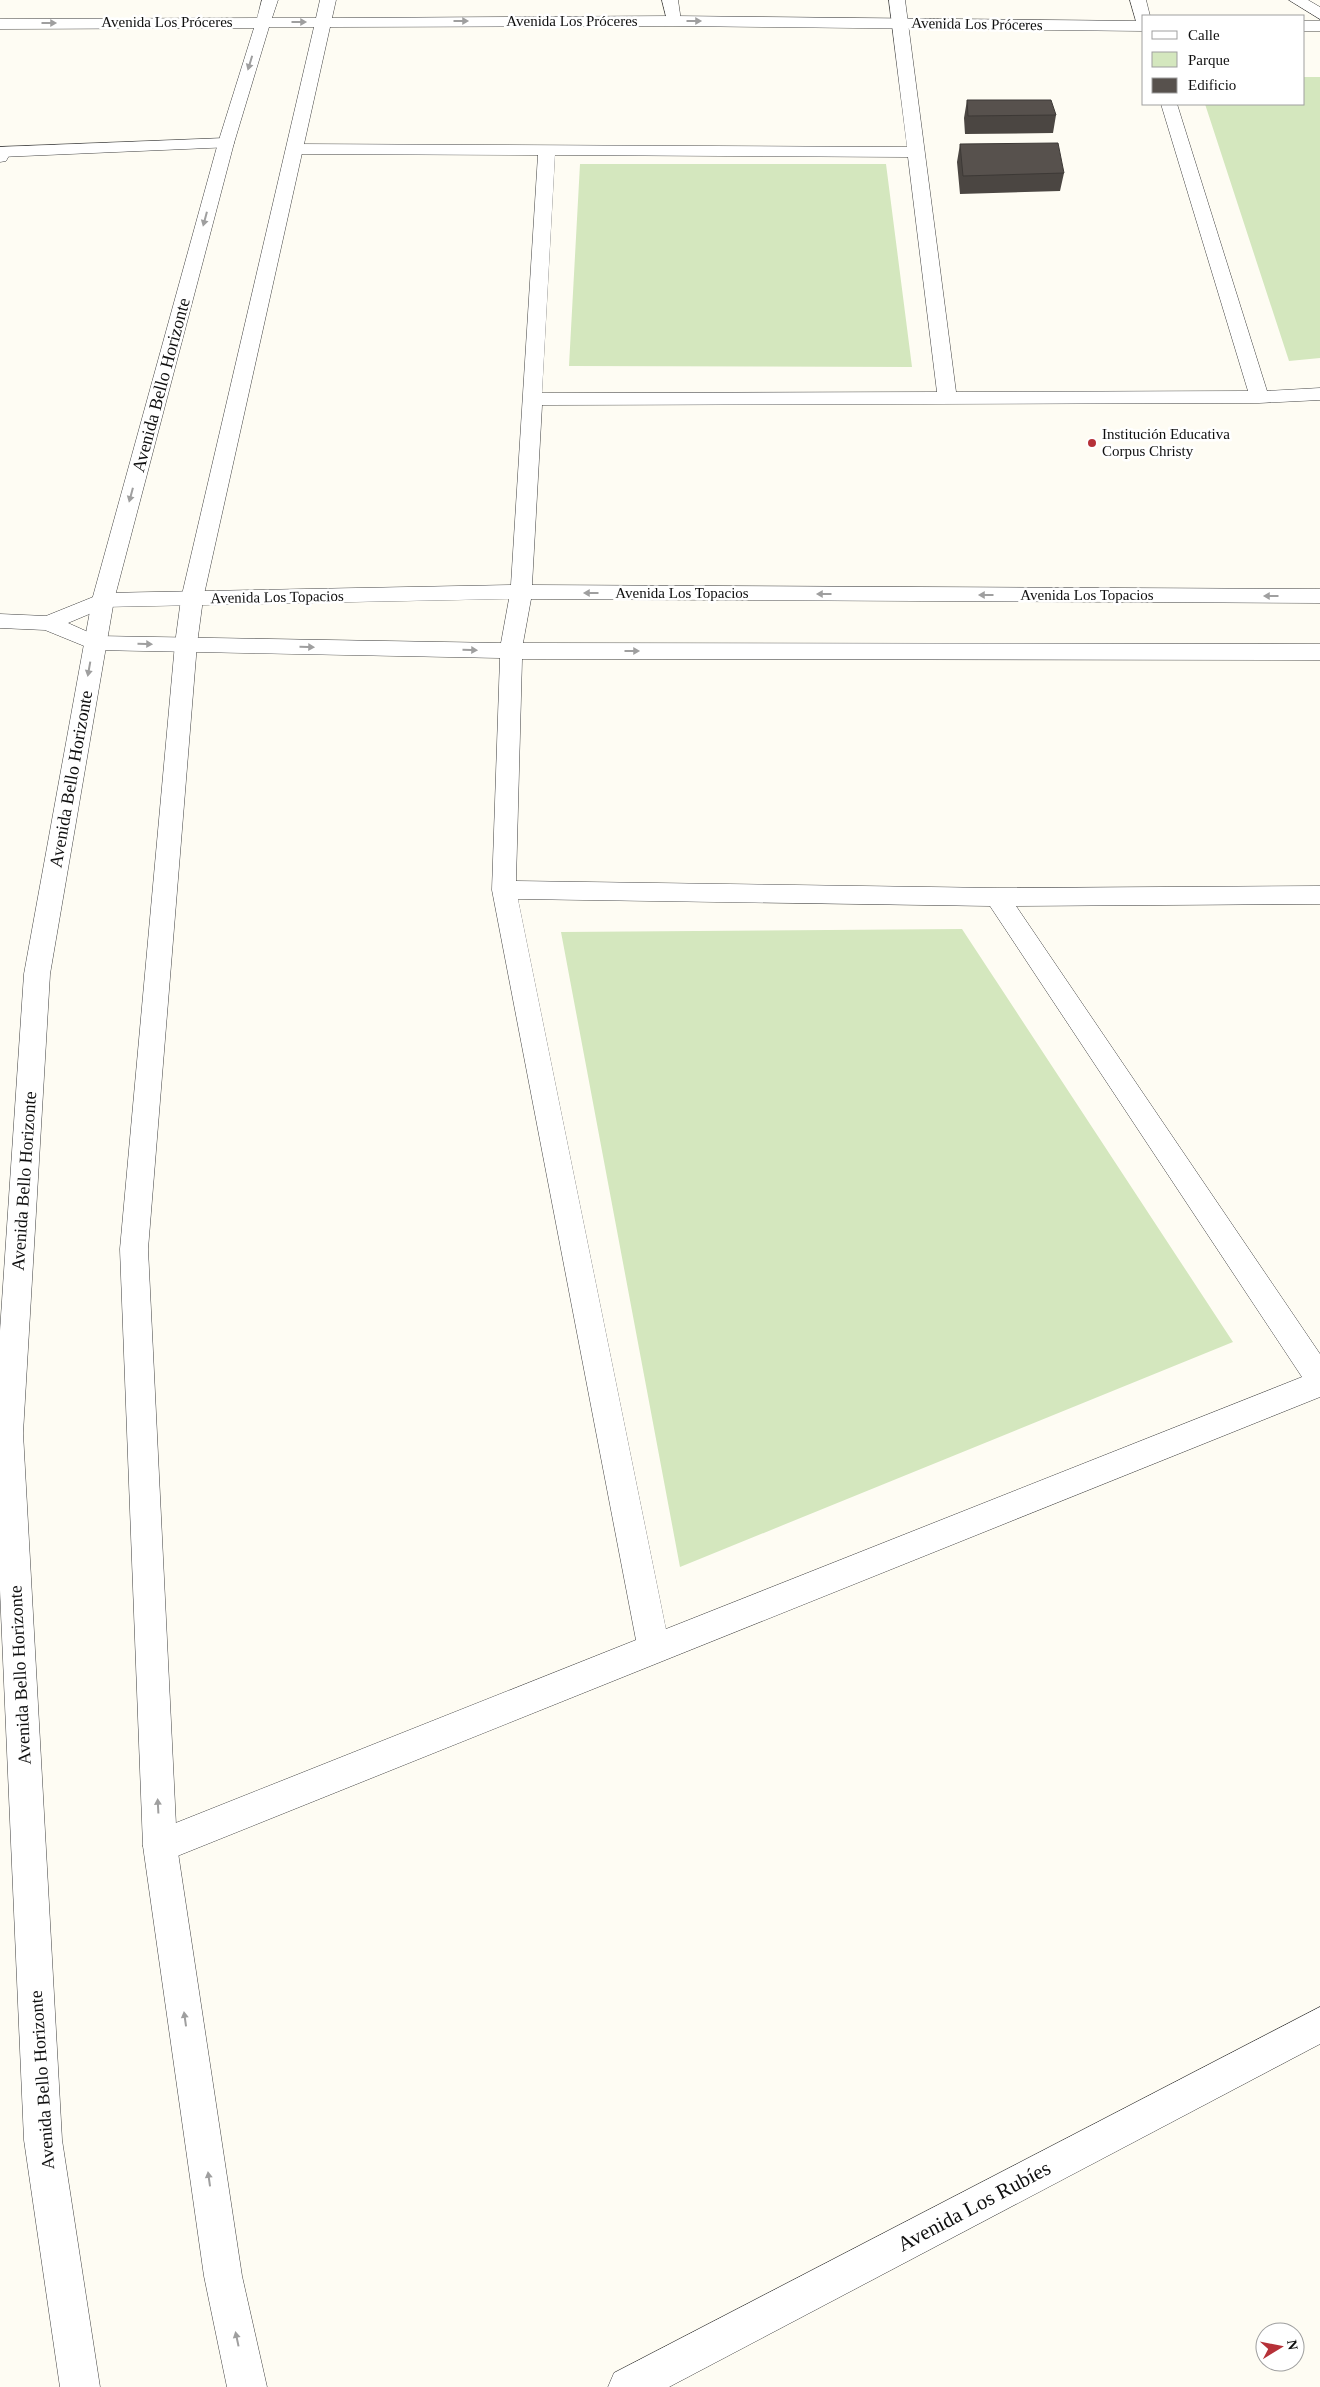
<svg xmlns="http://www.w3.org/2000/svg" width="1320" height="2387" font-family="Georgia,serif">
  <rect width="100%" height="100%" fill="#fefcf3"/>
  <!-- green -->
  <path fill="#d4e7be" d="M1304 77H1320V358L1289 361 1205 104H1304Z
    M580 164H886L912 367 569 366Z
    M962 929 1233 1342 680 1567 561 932Z"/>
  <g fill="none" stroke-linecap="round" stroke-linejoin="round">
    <!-- pedestrian casing -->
    <g stroke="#424242" stroke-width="1">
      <path id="pedestrian" d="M226 138 232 139 234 143 232 147 0 157V147Z"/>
    </g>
    <!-- minor casing -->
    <g stroke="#424242" stroke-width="1">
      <path id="minor" d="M662 0H678L681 21 678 24H668Z
        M889 0H905L956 392 1248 391 1161 104H1177L1267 391 1320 388V400L1259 403 542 405 532 585 1320 589V603L531 599 523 643 1320 644V660L522 659 516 881 997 888 1320 886V904L1016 906 1320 1354V1397L160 1863 148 1858 143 1846 148 1834 636 1640 492 890 500 658 94 650 45 630 0 628V614L46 616 103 593 511 585 538 155 294 154 288 153 286 149 288 145 294 144 907 147ZM555 155 908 157 937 392 542 393ZM509 599 501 643 97 636 68 623 106 607ZM518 899 990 906 1302 1377 666 1629Z
        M1130 0H1146L1150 16H1144V26L1136 21Z
        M1289 0H1308L1320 7V19Z
        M3 147 9 148 11 152 6 161 0 162V148Z
        M1320 2007V2044L669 2387H608L614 2373Z"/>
    </g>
    <!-- tertiary casing -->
    <g stroke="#424242" stroke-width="1">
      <path id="tertiary" d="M262 0H278L272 18H316L320 0H336L332 18 673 16 1144 21V31L673 26 330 27 203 599 197 644 148 1249 177 1846 242 2276 267 2387H227L204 2276 143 1846 120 1249 175 644 181 599 314 27H269L234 143 114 600 50 974 23 1433 62 2140 100 2387H60L24 2140 0 1590V1331L24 974 92 600 218 143 254 28 0 29V19L257 18Z
        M1304 21H1320V31H1304Z"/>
    </g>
    <!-- pedestrian -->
    <use href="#pedestrian" fill="#fff" fill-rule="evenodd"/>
    <!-- minor -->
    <use href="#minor" fill="#fff" fill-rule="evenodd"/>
    <!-- tertiary -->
    <use href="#tertiary" fill="#fff" fill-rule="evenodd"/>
  </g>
  <!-- wall -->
  <path fill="#4b4642" d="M967 100 1056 115 1053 133 965 134 964 118Z
    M960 144 1064 173 1060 191 960 194 957 162Z"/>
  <!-- building -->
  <path fill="#57514d" stroke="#3d3936" d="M967 100H1051L1056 115 968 116Z
    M1058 143 1064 173 963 176 960 144Z"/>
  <!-- one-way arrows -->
  <defs><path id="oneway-solid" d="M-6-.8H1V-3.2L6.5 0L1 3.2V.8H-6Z" transform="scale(1.25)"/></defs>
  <g fill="#9f9f9f">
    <use href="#oneway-solid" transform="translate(461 21)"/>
    <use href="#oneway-solid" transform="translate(694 21)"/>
    <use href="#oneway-solid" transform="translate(299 22)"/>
    <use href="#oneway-solid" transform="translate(49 23)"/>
    <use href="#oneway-solid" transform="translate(250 63) rotate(107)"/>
    <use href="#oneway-solid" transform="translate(205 219) rotate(105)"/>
    <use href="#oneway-solid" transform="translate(131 495) rotate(105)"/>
    <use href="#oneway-solid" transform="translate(591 593) rotate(-180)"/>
    <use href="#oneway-solid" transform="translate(824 594) rotate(-180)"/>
    <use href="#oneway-solid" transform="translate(986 595) rotate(-180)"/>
    <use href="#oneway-solid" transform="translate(1271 596) rotate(-180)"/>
    <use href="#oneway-solid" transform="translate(145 644) rotate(1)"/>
    <use href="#oneway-solid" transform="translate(307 647) rotate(1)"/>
    <use href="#oneway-solid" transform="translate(470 650) rotate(1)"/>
    <use href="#oneway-solid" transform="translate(632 651)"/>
    <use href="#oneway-solid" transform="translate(89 669) rotate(100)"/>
    <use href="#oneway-solid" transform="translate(158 1806) rotate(-93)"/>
    <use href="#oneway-solid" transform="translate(185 2019) rotate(-98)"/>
    <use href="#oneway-solid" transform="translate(209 2179) rotate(-98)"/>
    <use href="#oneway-solid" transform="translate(237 2339) rotate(-102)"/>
  </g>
  <!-- markers -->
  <circle fill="#b63138" stroke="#fff" stroke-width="2" cx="1092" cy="443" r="5"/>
  <g text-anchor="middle" stroke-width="5" stroke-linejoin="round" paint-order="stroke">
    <!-- far-street labels -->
    <g font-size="15" fill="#0f0f0f" stroke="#fff">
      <text x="572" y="26">Avenida Los Próceres</text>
      <text x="167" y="27">Avenida Los Próceres</text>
      <text transform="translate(977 24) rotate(1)" y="5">Avenida Los Próceres</text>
      <text x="682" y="598">Avenida Los Topacios</text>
      <text x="1087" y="600">Avenida Los Topacios</text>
      <text transform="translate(277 597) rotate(-1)" y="5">Avenida Los Topacios</text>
    </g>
    <!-- far-poi labels -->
    <g font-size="15" fill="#0f0f0f" stroke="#fff" text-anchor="start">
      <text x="1102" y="439">Institución Educativa<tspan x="1102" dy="17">Corpus Christy</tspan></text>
    </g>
    <!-- street labels -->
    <g font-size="18" fill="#0f0f0f" stroke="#fff">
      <text transform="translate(161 385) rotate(-75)" y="6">Avenida Bello Horizonte</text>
      <text transform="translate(71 779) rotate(-80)" y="6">Avenida Bello Horizonte</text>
      <text transform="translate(24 1181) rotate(-86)" y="6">Avenida Bello Horizonte</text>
      <text transform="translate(20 1675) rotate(-93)" y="6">Avenida Bello Horizonte</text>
      <text transform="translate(42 2080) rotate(-94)" y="6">Avenida Bello Horizonte</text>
    </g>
    <!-- near-street labels -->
    <g font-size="21" fill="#0f0f0f" stroke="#fff">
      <text transform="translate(974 2206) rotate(-28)" y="7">Avenida Los Rubíes</text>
    </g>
  </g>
  <!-- legend -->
  <rect x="1142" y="15" width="162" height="90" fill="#ffffff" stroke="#9f9f9f"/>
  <rect x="1152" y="31" width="25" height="8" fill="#ffffff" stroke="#9f9f9f"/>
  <text x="1188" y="40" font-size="15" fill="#0f0f0f">Calle</text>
  <rect x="1152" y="52" width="25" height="15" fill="#d4e7be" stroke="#9f9f9f"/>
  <text x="1188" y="65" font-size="15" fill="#0f0f0f">Parque</text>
  <rect x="1152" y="78" width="25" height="15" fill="#57514d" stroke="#9f9f9f"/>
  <text x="1188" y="90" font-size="15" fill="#0f0f0f">Edificio</text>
  <!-- north arrow -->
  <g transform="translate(1280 2347) rotate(80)"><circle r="24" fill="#ffffff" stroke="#9f9f9f"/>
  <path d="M0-4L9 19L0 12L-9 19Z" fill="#b63138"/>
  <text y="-8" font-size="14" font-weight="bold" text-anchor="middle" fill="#0f0f0f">N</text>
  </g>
</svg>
